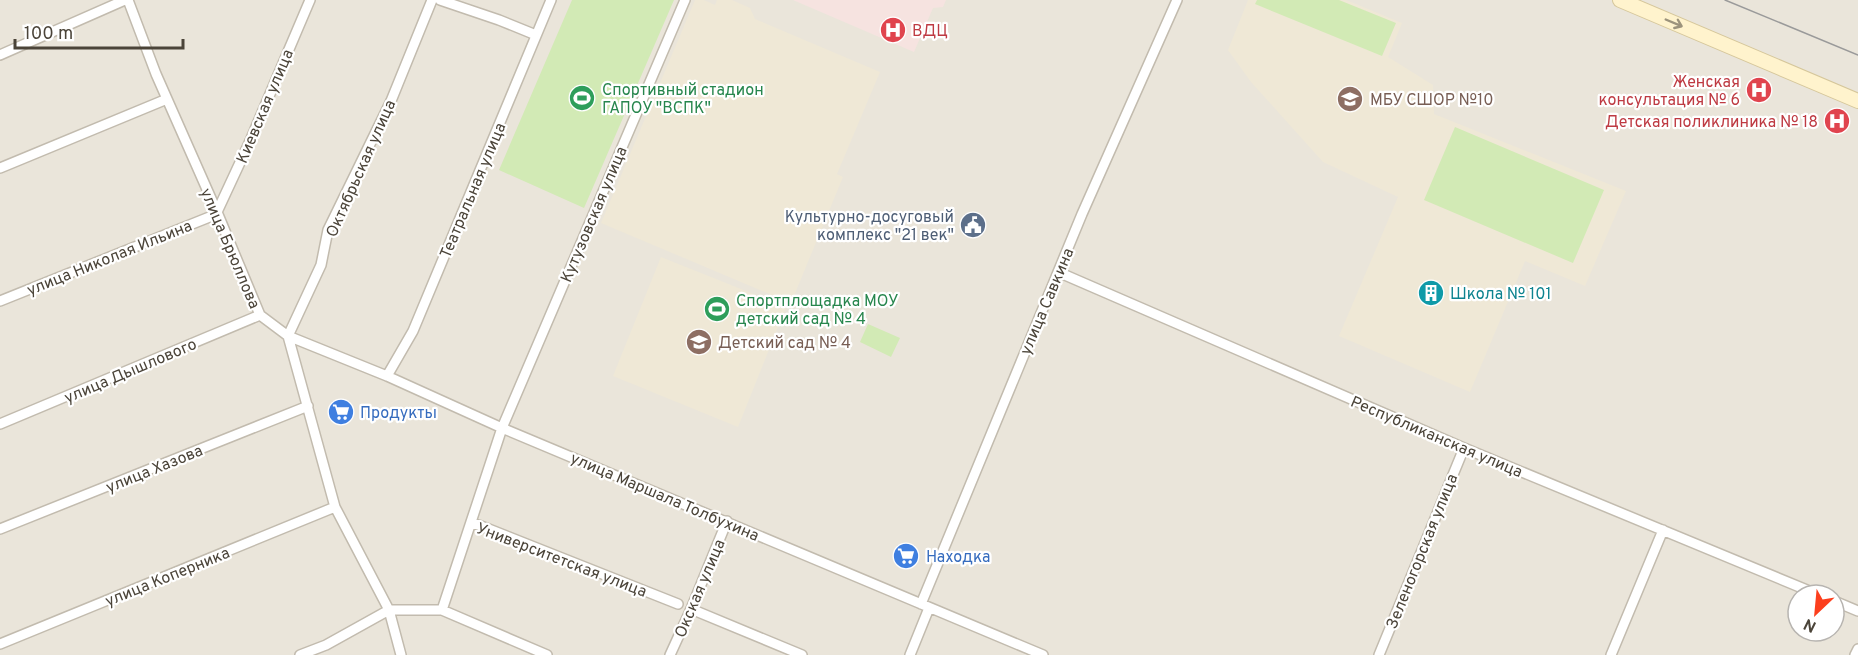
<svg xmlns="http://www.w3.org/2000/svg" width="1858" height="655" font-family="Overpass,sans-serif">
  <rect width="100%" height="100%" fill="#f6f3ec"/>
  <!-- residential -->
  <path fill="#eae5da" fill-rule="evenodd" d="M0 0H1858V655H0ZM1798 595H1834V631H1798Z"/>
  <!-- education -->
  <path fill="#efe8d6" d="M695 0H704L715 5 717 0H732L750 8 755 19 880 72 837 174 843 177 791 303 601 223Z
    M1248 0H1346L1402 23 1388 57 1433 85 1434 114 1626 191 1585 286 1525 261 1470 392 1339 336 1398 197 1323 162 1251 82 1228 50Z
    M661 257 786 307 738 427 613 376Z"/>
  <!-- medical -->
  <path fill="#f6e3e0" d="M793 0H946L943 7 933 8 914 52Z"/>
  <!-- garden -->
  <path fill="#d2eab5" d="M572 0H674L584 208 499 170Z
    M1257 0H1339L1396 23 1382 56 1255 4Z
    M1455 127 1604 190 1573 263 1424 200Z
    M868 324 900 338 891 357 860 342Z"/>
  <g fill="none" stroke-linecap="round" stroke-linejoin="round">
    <!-- street casing -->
    <g stroke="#c2bbae" stroke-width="12">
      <path id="street" d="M128 0 156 74 217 212 260 315 288 336 387 376 502 428 1043 655
        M440 0 499 20 536 35
        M0 55 125 0
        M0 168 167 99
        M1058 272 1464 448 1819 595
        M0 301 212 216 217 212 250 141 310 0
        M288 336 321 265 328 230 391 101 432 0
        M288 336 335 507 389 610 401 655
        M387 376 413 331 551 0
        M0 424 260 315
        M471 522 502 428 685 0
        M0 529 308 406
        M1834 601 1858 611
        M921 604 1082 214 1177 0
        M691 609 802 655
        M442 610 547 655
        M0 644 335 507
        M300 655 326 645 389 610H442L471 522 678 604
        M670 655 691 609 727 521
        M910 655 929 608
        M1379 655 1464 448
        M1611 655 1663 530
        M1855 655 1858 649"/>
    </g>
    <!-- secondary casing -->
    <g stroke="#d6c79b" stroke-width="16">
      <path id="secondary" d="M1620 0 1858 101"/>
    </g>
    <!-- street -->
    <use href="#street" stroke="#fff" stroke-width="9"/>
    <!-- secondary -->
    <use href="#secondary" stroke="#fff3cd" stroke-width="14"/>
    <!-- tram -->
    <path stroke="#9a9a9a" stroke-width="1.5" d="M1725 0 1858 55"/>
  </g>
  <!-- one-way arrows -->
  <defs><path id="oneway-shaft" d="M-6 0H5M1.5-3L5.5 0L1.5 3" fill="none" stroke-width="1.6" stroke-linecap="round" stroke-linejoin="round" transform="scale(1.5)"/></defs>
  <use stroke="#9c937c" href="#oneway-shaft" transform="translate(1674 23) rotate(23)"/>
  <!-- icons -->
  <defs>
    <g id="hospital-disc" transform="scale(1.35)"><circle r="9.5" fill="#e0444e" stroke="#fff"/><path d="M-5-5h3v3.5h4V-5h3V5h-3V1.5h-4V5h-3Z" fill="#fff"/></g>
    <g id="stadium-disc" transform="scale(1.35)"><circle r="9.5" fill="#2e9e5b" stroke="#fff"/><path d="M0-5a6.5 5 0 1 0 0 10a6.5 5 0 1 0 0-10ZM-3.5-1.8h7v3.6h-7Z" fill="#fff"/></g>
    <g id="school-disc" transform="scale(1.35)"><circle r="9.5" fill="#8d6e63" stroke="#fff"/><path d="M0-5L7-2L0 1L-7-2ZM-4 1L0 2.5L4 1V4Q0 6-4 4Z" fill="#fff"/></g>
    <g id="civic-disc" transform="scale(1.35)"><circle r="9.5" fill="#5c6f8a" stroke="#fff"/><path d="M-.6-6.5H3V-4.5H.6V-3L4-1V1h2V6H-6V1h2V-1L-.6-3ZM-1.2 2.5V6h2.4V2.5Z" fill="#fff"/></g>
    <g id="building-disc" transform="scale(1.35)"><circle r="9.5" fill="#0f9aa8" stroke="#fff"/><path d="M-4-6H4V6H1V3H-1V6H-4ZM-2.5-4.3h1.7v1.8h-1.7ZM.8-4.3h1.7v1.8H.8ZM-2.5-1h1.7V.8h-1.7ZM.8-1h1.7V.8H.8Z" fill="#fff"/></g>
    <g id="supermarket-disc" transform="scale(1.35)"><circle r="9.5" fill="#3f7fe0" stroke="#fff"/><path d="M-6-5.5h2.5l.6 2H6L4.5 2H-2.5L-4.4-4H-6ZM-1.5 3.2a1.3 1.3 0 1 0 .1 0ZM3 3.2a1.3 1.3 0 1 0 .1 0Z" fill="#fff"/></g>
  </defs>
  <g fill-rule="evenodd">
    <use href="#hospital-disc" x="893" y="30"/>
    <use href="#hospital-disc" x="1759" y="90"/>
    <use href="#stadium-disc" x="582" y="98"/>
    <use href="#school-disc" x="1350" y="99"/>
    <use href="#hospital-disc" x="1837" y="121"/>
    <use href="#civic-disc" x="973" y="225"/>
    <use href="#building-disc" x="1431" y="293"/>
    <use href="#stadium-disc" x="717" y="309"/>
    <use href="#school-disc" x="699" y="342"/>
    <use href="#supermarket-disc" x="341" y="412"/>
    <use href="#supermarket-disc" x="906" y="556"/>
  </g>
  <g text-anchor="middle" stroke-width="4.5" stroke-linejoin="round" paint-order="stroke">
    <!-- health labels -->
    <g font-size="16" fill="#be3a42" stroke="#fff" text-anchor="end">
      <text x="912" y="36" text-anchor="start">ВДЦ</text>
      <text x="1740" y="87">Женская<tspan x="1740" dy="18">консультация № 6</tspan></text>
      <text x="1818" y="127">Детская поликлиника № 18</text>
    </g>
    <!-- leisure labels -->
    <g font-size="16" fill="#27864d" stroke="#fff" text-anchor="start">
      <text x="602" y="95">Спортивный стадион<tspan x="602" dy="18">ГАПОУ "ВСПК"</tspan></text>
      <text x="736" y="306">Спортплощадка МОУ<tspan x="736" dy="18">детский сад № 4</tspan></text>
    </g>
    <!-- education labels -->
    <g font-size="16" fill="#785e54" stroke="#fff" text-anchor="start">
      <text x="1370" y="105">МБУ СШОР №10</text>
      <text x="718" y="348">Детский сад № 4</text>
    </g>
    <!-- street labels -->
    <g font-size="16" fill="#4b4439" stroke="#fff">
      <text transform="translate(264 106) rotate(-67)" y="6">Киевская улица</text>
      <text transform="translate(360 168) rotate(-66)" y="6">Октябрьская улица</text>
      <text transform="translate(472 190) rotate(-67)" y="6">Театральная улица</text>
      <text transform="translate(593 214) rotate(-67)" y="6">Кутузовская улица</text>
      <text transform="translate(231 248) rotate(67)" y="6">улица Брюллова</text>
      <text transform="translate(109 257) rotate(-22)" y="6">улица Николая Ильина</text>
      <text transform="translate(1046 301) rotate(-67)" y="6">улица Савкина</text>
      <text transform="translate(130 370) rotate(-23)" y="6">улица Дышлового</text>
      <text transform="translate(1437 436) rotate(23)" y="6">Республиканская улица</text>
      <text transform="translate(154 468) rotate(-22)" y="6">улица Хазова</text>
      <text transform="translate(665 496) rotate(23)" y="6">улица Маршала Толбухина</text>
      <text transform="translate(1421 551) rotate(-68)" y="6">Зеленогорская улица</text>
      <text transform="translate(562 559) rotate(21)" y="6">Университетская улица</text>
      <text transform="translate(167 576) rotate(-22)" y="6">улица Коперника</text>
      <text transform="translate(699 588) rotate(-67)" y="6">Окская улица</text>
    </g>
    <!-- service labels -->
    <g font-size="16" fill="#4e5e75" stroke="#fff" text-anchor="end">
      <text x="954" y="222">Культурно-досуговый<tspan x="954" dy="18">комплекс "21 век"</tspan></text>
    </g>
    <!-- culture labels -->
    <g font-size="16" fill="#0d838f" stroke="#fff" text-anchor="start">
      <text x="1450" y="299">Школа № 101</text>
    </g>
    <!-- shop labels -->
    <g font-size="16" fill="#366cbe" stroke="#fff" text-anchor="start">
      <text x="360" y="418">Продукты</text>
      <text x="926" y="562">Находка</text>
    </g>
  </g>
  <!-- north arrow -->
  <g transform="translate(1816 613) rotate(206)"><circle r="28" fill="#ffffff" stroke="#b7b4b0" stroke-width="1.5"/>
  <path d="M0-4.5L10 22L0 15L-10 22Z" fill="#fc3f1d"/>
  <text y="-9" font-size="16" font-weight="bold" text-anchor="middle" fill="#4b4439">N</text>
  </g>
  <!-- scale -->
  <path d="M15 39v9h168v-9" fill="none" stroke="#4b4439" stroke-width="3"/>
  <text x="24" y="39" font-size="18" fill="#4b4439" stroke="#ffffff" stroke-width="4.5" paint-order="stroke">100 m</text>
</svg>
